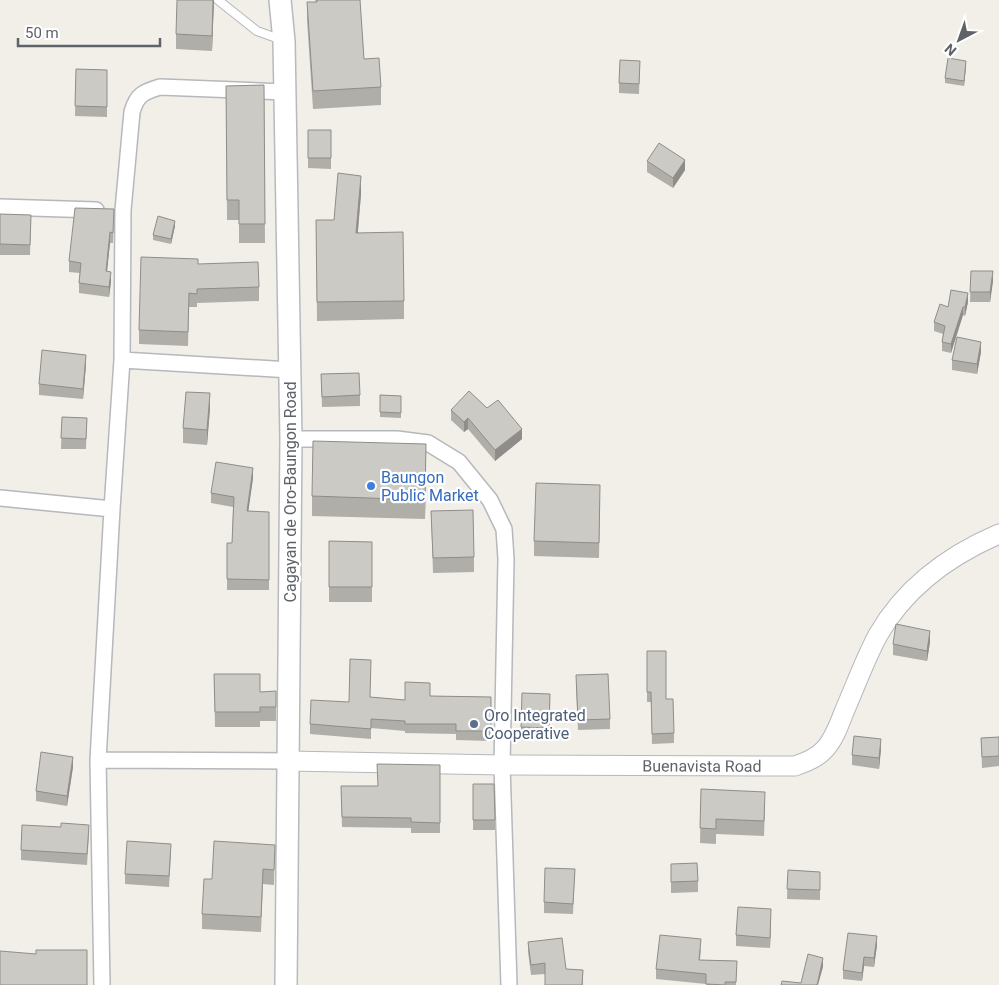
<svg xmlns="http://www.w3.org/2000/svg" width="999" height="985" font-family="Roboto,sans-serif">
  <rect width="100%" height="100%" fill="#f1efe8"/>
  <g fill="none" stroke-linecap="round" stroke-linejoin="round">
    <!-- service casing -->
    <g stroke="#b5b8bc" stroke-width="10">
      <path id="service" d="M218 0 257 31 282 40"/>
    </g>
    <!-- minor casing -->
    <g stroke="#b5b8bc" stroke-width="18">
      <path id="minor" d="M0 207 96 210
        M122 360 290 370
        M291 439H397L428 443 459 462 490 500 504 529 506 559 502 765 509 985
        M0 498 112 509
        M98 760 287 761
        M102 985 98 760 112 509 122 360 123 210 132 112C137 94 144 92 160 87L285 92"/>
    </g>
    <!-- tertiary casing -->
    <g stroke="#b5b8bc" stroke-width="21">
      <g id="tertiary">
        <path id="s1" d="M287 761 502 765 795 766C806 762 817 758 825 749 834 739 839 725 844 712 855 687 865 659 878 635 905 588 950 555 999 534"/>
      </g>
    </g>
    <!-- secondary casing -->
    <g stroke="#b6babf" stroke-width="24">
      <path id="secondary" d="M280 0 284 41 291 439 286 985"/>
    </g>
    <!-- service -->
    <use href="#service" stroke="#fff" stroke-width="8"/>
    <!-- minor -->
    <use href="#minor" stroke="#fff" stroke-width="15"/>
    <!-- tertiary -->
    <use href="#tertiary" stroke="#fff" stroke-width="19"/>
    <!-- secondary -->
    <use href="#secondary" stroke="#fff" stroke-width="21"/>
  </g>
  <!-- wall -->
  <path fill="#afaea9" d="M214 0 212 51 176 49V34Z
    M315 0H360L364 59 381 87V105L313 109 307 20V2H316Z
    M640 61 639 94 619 93V83Z
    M966 66 964 86 945 83V78Z
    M76 69 107 70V117L75 116Z
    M264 85 265 243H239V220H227L226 86Z
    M308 130H331V169L308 168Z
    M647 161 685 170 673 188 647 172Z
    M361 194 358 232 404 301V319L317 321 316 220H334Z
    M114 209 113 243H110L107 271 111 282 109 297 79 293V283L80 273 69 272V261Z
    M0 214 31 215 30 255H0Z
    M175 226 171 244 153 240V235Z
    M198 264 259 287V301L197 303V307H189L188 346 139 344V330Z
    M971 271 993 281 990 302H970Z
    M968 302 965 316 963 315 951 353 942 351V342L943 334 934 331V322L948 307Z
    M981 352 977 374 952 370V360Z
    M86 365 83 399 39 395V384Z
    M321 374 360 395V406L322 407Z
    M380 395 401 396V418L380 417Z
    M210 408 207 445 183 443V428Z
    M487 408 522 439 495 461 468 429 464 432 451 420V410Z
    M62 417 87 418 86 449H61Z
    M426 464 425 519 312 516V496Z
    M253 478 248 511 269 512V590H227V543H232L233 507 211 503V493Z
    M600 500 599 558 534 556V541Z
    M431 511 474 557V572L433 573Z
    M329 541 372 542V602H329Z
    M930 642 927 661 893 655V644Z
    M647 651 666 699 674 733V743L652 744 651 702H647Z
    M214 674 260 692 276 707V721H260V727H215Z
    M576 686 610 719V729L578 730Z
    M550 694 549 738 521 737V727Z
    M430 696 491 697V741L456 740V734L405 733V731L371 728V739L310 734V724L349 702 370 697 405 700Z
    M999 737V766L982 768 981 738Z
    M881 749 879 769 852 765V755Z
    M440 765V833H411V828L342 827 341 786H377Z
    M73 767 67 806 36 801V791Z
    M473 784 495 820V830H473Z
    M701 789 765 807 764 836 716 834V844L700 843Z
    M89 835 87 865 21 860V850Z
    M275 845 274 885 263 884 261 932 202 929V914L212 879Z
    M171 854 169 887 125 884V874Z
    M671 864 698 881V892L671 893Z
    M575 869 573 914 544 913V902Z
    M788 870 820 872V900L787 899Z
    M771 919 770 948 736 946V935Z
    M528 942 566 969 583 970V985H545V974L531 975 528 952Z
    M877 945 874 967 864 966 862 981 843 979V970Z
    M701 949 700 960 737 961 736 985H706V984L656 979V969Z"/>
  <!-- shaded-wall -->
  <path fill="#8f8d8a" d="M213 0H214L212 51V36Z
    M966 61V66L964 86V81Z
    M685 160V170L673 188V178Z
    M361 176V194L356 251V233Z
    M175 221V226L171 244V239Z
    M110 232V243L106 281V271Z
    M993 271V281L990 302V292Z
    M111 272V282L109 297V287Z
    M968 293V302L965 316V307Z
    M963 307V315L951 353V344Z
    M981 342V352L977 374V364Z
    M86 355V365L83 399V389Z
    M210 393V408L207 445V430Z
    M468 418V429L464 432V422Z
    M522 429V439L495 461V450Z
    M426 444V464L425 519V500Z
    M253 468V478L247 521V511Z
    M930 631V642L927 661V651Z
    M881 739V749L879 769V758Z
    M73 757V767L67 806V796Z
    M771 909V919L770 948V938Z
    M877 936V945L874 967V958Z
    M864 957V966L862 981V973Z
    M823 958V967L818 985H817Z"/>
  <!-- building -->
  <path fill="#cccac5" stroke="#8f8d8a" d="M177 0H213L212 36 176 34Z
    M317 0H360L364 59 379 58 381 87 313 91 307 2H317Z
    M948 58 966 61 964 81 945 78Z
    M620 60 640 61 639 84 619 83Z
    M76 69 107 70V107L75 106Z
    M264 85 265 224H239V200H227L226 86Z
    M308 130H331V158H308Z
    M659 143 685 160 673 178 647 161Z
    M338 173 361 176 356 233 403 232 404 301 317 302 316 220H334Z
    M75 208 114 209 113 233 110 232 106 271 111 272 109 287 79 283 81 263 69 261Z
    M0 214 31 215 30 245 0 244Z
    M158 216 175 221 171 239 153 235Z
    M141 257 198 259V264L258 262 259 287 197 289V294L189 293 188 332 139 330Z
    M971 271H993L990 292H970Z
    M951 290 968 293 965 307H963L951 344 942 342 945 326 934 322 940 304 948 307Z
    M957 337 981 342 977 364 952 360Z
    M42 350 86 355 83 389 39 384Z
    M359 373 360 395 322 397 321 374Z
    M469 391 487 408 498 400 522 429 495 450 468 418 464 422 451 410Z
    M186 392 210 393 207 430 183 428Z
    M380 395 401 396V413L380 412Z
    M62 417 87 418 86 439 61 438Z
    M313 441 426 444 425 500 312 496Z
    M216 462 253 468 247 511 269 512V580L227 579V543H232L234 497 211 493Z
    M536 483 600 485 599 543 534 541Z
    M473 510 474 557 433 558 431 511Z
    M329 541 372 542V587H329Z
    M896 624 930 631 927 651 893 644Z
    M647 651H666V699H673L674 733 652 734 651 692H647Z
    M350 659 371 660 370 697 405 700V682L430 683V696L491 697V731H456V724H405V721L371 719V729L310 724 311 700 349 702Z
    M214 674H260V692L276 691V707H260V712H215Z
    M608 674 610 719 578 720 576 675Z
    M522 693 550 694 549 728 521 727Z
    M854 736 881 739 879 758 852 755Z
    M999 737V756L982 757 981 738Z
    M41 752 73 757 67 796 36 791Z
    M377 764 440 765V823L411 822V818L342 817 341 786H378Z
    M473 784H494L495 820H473Z
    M701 789 765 792 764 821 716 819V829L700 828Z
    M61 823 89 825 87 854 21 850 22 825 61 827Z
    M127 841 171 844 169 876 125 874Z
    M214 841 275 845 274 870 263 869 261 917 202 914 204 879H212Z
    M697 863 698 881 671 882V864Z
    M545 868 575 869 573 904 544 902Z
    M788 870 820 872V890L787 889Z
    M738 907 771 909 770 938 736 935Z
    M848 933 877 936 874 958 864 957 862 973 843 970Z
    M660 935 701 939 699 960 737 961 736 982H725V985L706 984V974L656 969Z
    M562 938 566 969 583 970 582 985H545V963L531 965 528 942Z
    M36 950H87V985H0V951L36 954Z
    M808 954 823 958 817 985H781L782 981 801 983Z"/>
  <!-- markers -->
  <circle fill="#3f7fe0" stroke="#fff" stroke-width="2" cx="371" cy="486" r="5"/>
  <circle fill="#5c6f8a" stroke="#fff" stroke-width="2" cx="474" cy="724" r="5"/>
  <g text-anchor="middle" stroke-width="4.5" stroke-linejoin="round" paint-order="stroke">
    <!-- shop labels -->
    <g font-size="16" fill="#366cbe" stroke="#fff" text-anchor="start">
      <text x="381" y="483">Baungon<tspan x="381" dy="18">Public Market</tspan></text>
    </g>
    <!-- street labels -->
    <g font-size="16" fill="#5f6368" stroke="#fff">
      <text transform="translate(290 492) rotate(-90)" y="6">Cagayan de Oro-Baungon Road</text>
      <text dy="6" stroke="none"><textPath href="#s1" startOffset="415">Buenavista Road</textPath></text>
    </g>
    <!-- service labels -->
    <g font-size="16" fill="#4e5e75" stroke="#fff" text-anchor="start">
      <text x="484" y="721">Oro Integrated<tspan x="484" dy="18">Cooperative</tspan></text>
    </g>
  </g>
  <!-- north arrow -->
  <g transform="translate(959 40) rotate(221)" stroke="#ffffff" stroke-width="4" paint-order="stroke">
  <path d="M0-4L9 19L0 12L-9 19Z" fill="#5f6368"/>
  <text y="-8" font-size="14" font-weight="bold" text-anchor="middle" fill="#5f6368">N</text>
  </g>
  <!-- scale -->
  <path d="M18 38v8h142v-8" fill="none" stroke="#5f6368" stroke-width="2.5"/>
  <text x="25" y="38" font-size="15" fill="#5f6368" stroke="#ffffff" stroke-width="4" paint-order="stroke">50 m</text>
</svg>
